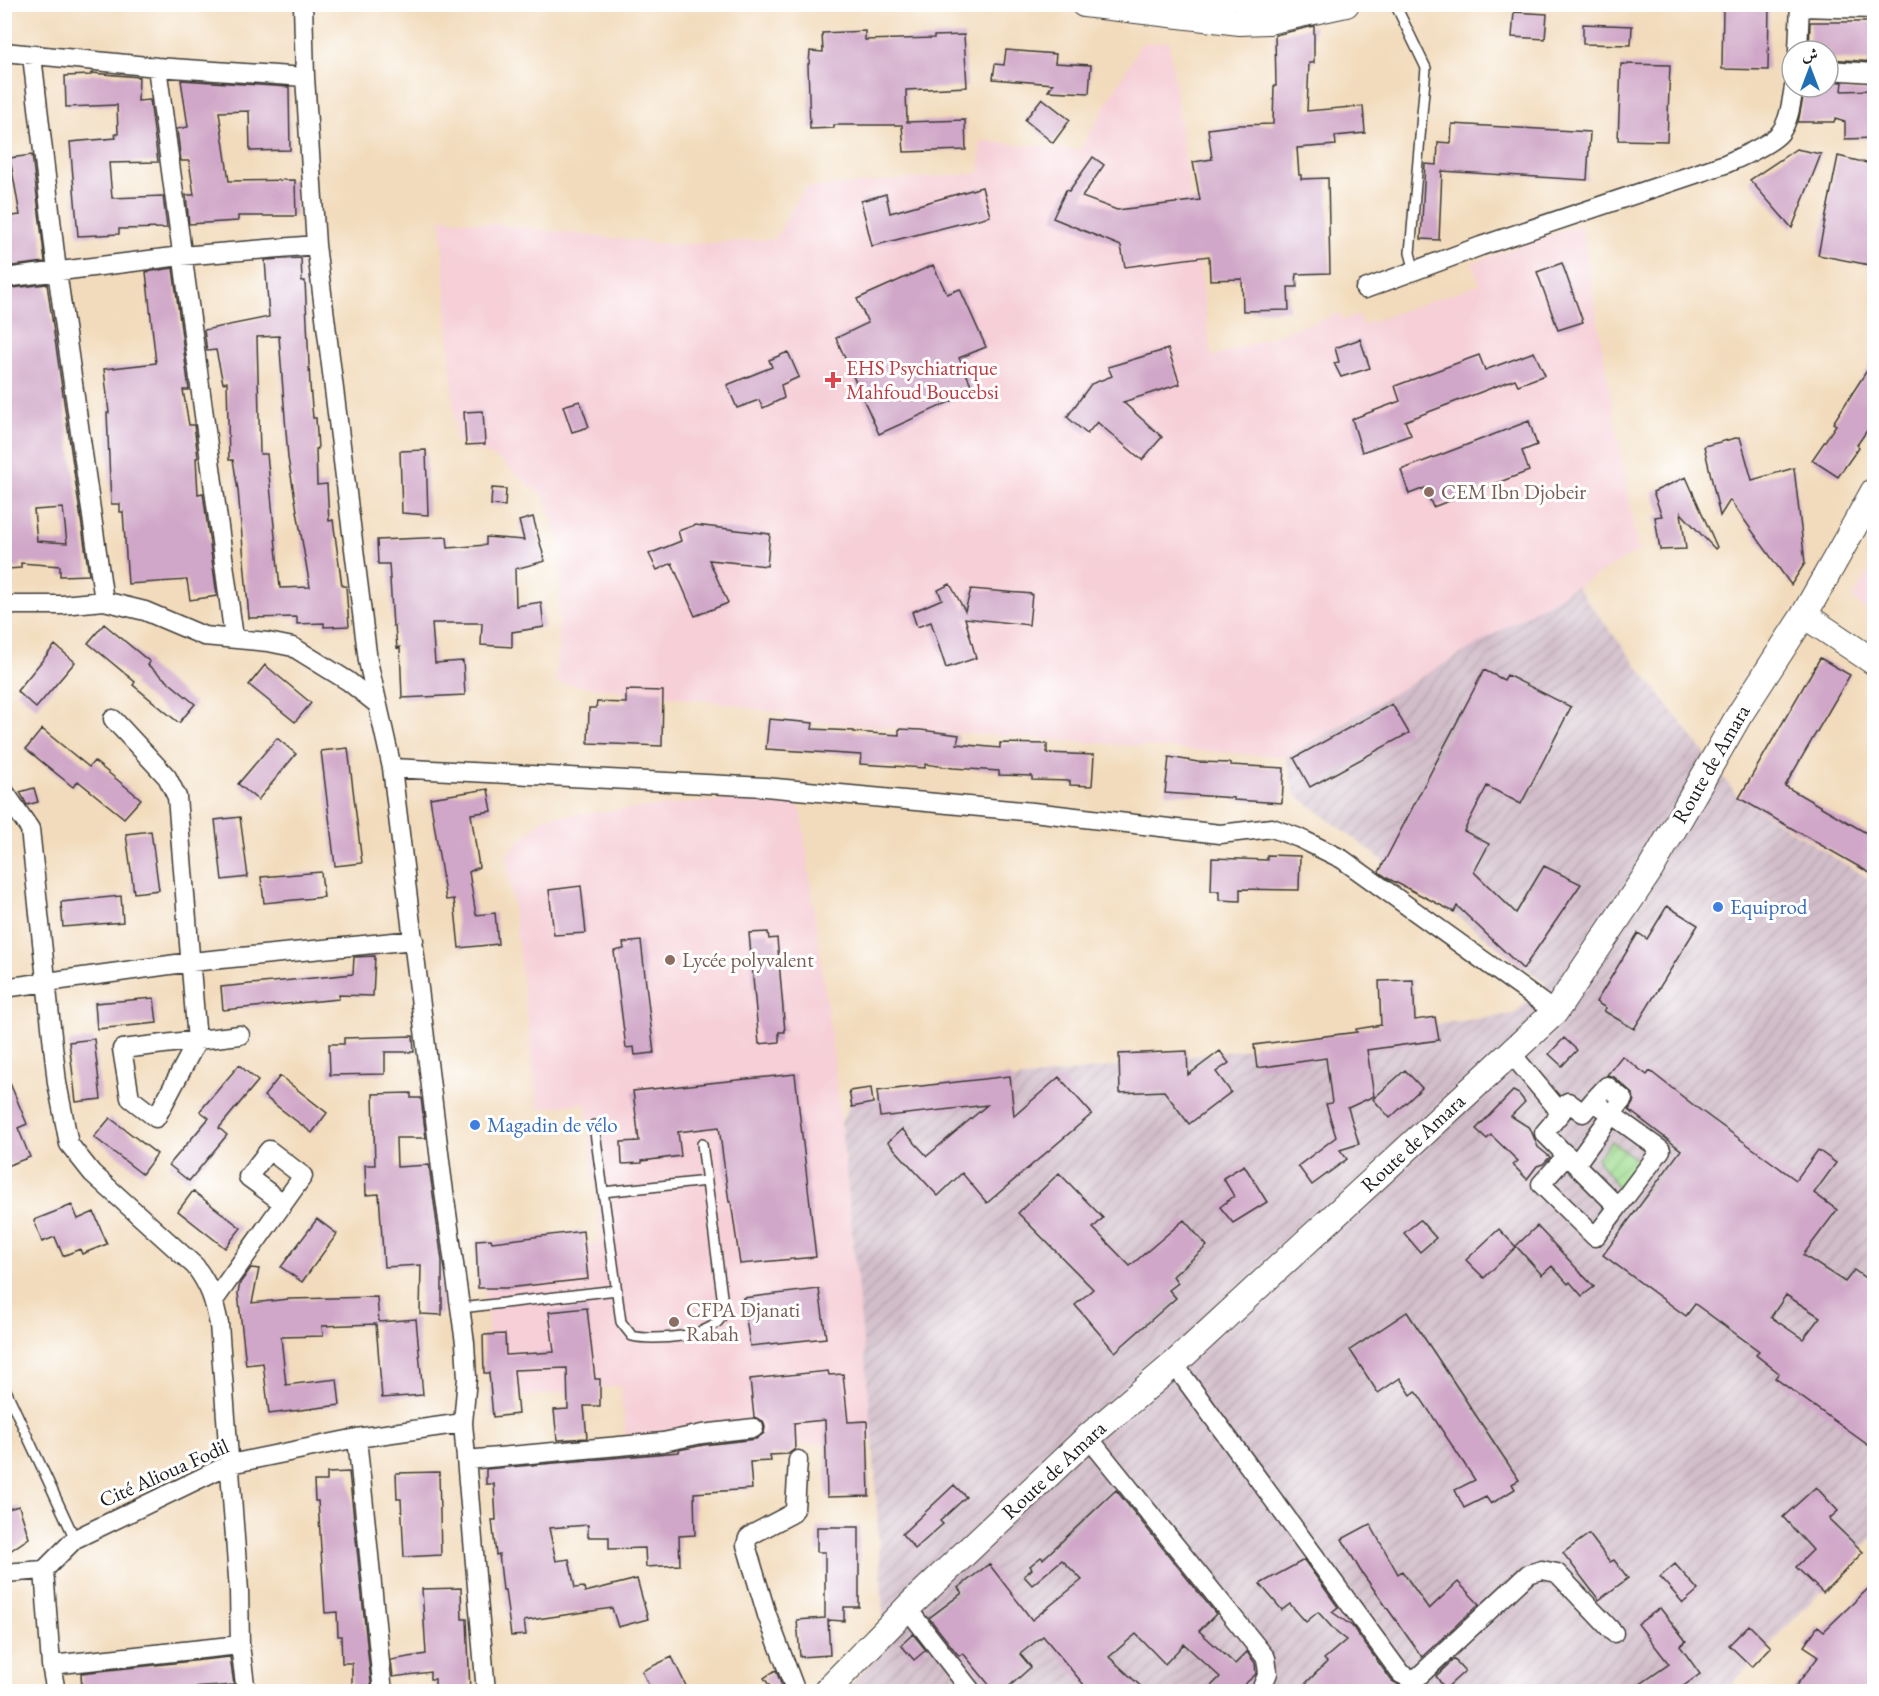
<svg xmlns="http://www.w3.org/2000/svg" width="1879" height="1696" font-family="'EB Garamond',Amiri,serif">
  <defs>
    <pattern id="industrial-furrows" width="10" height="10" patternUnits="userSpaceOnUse" patternTransform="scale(1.5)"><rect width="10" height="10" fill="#d1bdc9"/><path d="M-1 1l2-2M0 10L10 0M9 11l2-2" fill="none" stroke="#b3a2ac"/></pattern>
    <pattern id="garden-furrows" width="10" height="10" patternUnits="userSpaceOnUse" patternTransform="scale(1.5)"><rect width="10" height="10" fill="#a0dc90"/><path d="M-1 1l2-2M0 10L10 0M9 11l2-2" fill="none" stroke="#89bc7c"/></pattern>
  </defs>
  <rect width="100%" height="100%" fill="#fff"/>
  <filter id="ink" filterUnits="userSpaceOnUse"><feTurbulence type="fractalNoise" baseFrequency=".0167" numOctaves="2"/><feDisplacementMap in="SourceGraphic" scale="12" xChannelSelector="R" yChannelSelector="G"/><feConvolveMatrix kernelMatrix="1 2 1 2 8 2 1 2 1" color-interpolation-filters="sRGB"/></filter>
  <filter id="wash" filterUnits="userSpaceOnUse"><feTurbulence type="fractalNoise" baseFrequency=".008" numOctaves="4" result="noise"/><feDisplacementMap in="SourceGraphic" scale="24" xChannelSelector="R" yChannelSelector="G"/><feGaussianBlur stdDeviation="1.35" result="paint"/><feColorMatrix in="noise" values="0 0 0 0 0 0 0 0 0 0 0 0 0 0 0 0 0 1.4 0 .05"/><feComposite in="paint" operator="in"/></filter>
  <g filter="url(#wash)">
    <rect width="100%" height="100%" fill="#f2dbbc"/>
    <!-- built -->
    <path fill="#f6cfd7" d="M1169 41 1212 357 1340 313 1343 320 1359 315 1362 325 1480 284 1472 263 1581 224 1638 551 1286 757 786 720 788 715 731 704 556 683 562 546 546 499 500 460 456 441 441 218 674 245 775 239 805 188 980 173V141L1080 150 1141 44Z
      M1874 561V616L1853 599Z
      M734 799 792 801 801 810 835 1066 873 1439 628 1460 620 1386 496 1400 481 1257 601 1243 586 1103 538 1109 507 855 545 817Z"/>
    <!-- industrial -->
    <path fill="url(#industrial-furrows)" d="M1576 586 1739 798 1874 882V1536L1725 1691H844L885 1650 873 1439 841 1123 851 1101 1514 1014 1546 983 1295 794 1286 757Z"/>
    <!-- garden -->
    <path fill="url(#garden-furrows)" stroke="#5e7c56" stroke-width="1.5" d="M1611 1141 1638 1161 1618 1188 1597 1158Z"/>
    <g id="blocks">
      <!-- building -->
      <path fill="#d0a7c8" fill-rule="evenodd" d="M1723 4H1769L1768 70 1722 69Z
        M1514 12 1547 14 1545 39 1512 37Z
        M1810 22H1875V62L1828 59V51H1809Z
        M1583 24 1632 26 1631 45 1583 44Z
        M1314 26V63H1309L1307 111 1363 106 1365 133 1335 136 1336 145 1297 148 1299 175H1301V179L1328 178 1330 273 1296 274 1297 287H1288L1289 310 1243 311 1242 279 1210 280 1209 256 1125 267 1121 246 1053 218 1066 190 1069 191 1093 157 1104 165 1082 197 1117 210 1200 200 1193 162 1212 159 1208 129 1239 125 1273 124 1274 86H1276L1275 35Z
        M865 31V40L934 38V36L964 35 967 87 906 90 907 122 965 120 966 150 904 152 902 125H834V128L810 129 808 64H809L810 51 823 52 822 33Z
        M1006 50 1056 54 1055 63 1091 65 1089 93 1048 91 1053 84 993 79 995 64 1004 65Z
        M1621 64 1670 65 1667 141 1618 140Z
        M91 73 139 77 138 101 150 100 158 162 109 163 112 198 163 196 167 228 119 229V234L78 236 70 142 116 138 115 134H118L117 105 66 107 65 76 91 75Z
        M181 80 289 87 290 150 250 151 249 111 219 112 229 181 295 180 296 216H238V221L189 224 186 195H194L189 161H181L177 129 188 127Z
        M1828 81 1843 82 1842 91 1875 90V138L1845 139V122L1835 119 1834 122H1798L1805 88H1828Z
        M1042 98 1070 120 1053 143 1025 120Z
        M1452 124 1590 132 1587 180 1442 171 1439 240 1421 239 1425 164 1437 165 1438 142 1451 143Z
        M1796 149 1821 154 1792 228 1750 180Z
        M32 155 45 262 4 267V217L20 215 10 158Z
        M1838 156 1875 165V266L1818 255Z
        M982 187 990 216 872 246 861 201 886 194 890 213Z
        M301 258 302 281H305L310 385 313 418H316L318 449H316L317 485 327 484 329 521 333 520 342 586H346L349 626 324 627V623L297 624V617L249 618 238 490 233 460H229L227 382 223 383 216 350 207 351 204 330 269 317 265 260ZM279 336 288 458 310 587 280 588 267 454H260L257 337Z
        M1562 263 1583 322 1558 330 1537 272Z
        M933 265 947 294 960 289 986 347 959 358 974 391 879 434 836 338 868 323 857 299Z
        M173 268 189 390H183L189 425H194L198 458H196L198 494 203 493 217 596 190 600 187 580 128 584 123 512H120V504H111L107 413H109L104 369 156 363 146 272Z
        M47 284 89 575 60 576V566L21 563V568L7 569 4 542V289ZM63 508 67 543 37 541 34 510Z
        M1360 339 1370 368 1341 377 1334 363 1339 362 1335 348Z
        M1168 349 1180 384 1123 402 1162 437 1142 460 1097 422 1087 434 1067 417 1091 384 1112 376 1108 367Z
        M788 352 799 377 781 385 784 398 763 408 759 400 737 408 727 385 772 367 769 360Z
        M1534 352 1545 375 1518 385 1515 379 1405 421 1411 435 1362 452 1352 419 1400 401 1395 386 1479 355 1485 370Z
        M1875 358V419L1857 445 1859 447 1838 477 1812 460 1836 425 1833 423Z
        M580 401 589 427 572 432 563 406Z
        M483 411 485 444 466 445 464 412Z
        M1529 421 1537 445 1522 451 1529 471 1433 507 1425 488 1409 494 1401 470Z
        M1740 437 1752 480 1794 468 1805 563 1791 585 1730 500 1720 516 1704 446Z
        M426 450 428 515 402 513 400 451Z
        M1686 477 1717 547 1715 549 1681 513 1686 549 1660 550 1655 517 1662 516 1653 492Z
        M492 488 506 489 505 506 491 505Z
        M533 517 545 561 515 569 516 606 541 602 544 627 512 632V647L481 645 482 623H432L435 663 463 661 465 695 402 698 400 647 397 648 395 626H393L389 564H378L377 540 447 537 448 548 486 545V537L524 540 519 521Z
        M695 525 770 534 767 566 709 560 728 603 695 616 672 563 657 570 649 554 681 541 678 531Z
        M950 584 965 611 971 589 1032 594 1029 625 965 618 976 658 946 668 931 622 917 627 912 612 942 599 938 590Z
        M104 624 150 662 148 665 195 704 179 723 133 685 135 682 88 643Z
        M55 645 75 662 36 708 17 691Z
        M1820 658 1850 675 1785 786 1875 838V876L1739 798Z
        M265 665 311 703 295 722 249 685Z
        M1484 670 1504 680 1507 675 1571 707 1521 804 1487 786 1464 831 1489 844 1474 872 1516 913 1544 866 1581 884 1523 969 1457 906 1454 912 1389 879 1379 872Z
        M626 690 663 691 662 746 588 743 589 708H596L597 702 626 703Z
        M1392 704 1409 733 1310 787 1294 758Z
        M769 719 813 723 812 729 854 731V732L899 735V729L921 730 959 735 957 744 1000 748V743L1047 744V753L1094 755 1092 786 1070 785V781L1032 780V776L999 775V771L953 768 925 764V768L860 764 861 755 766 749Z
        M42 729 89 767 94 761 141 799 124 818 78 781 73 787 26 749Z
        M277 738 296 754 258 800 238 784Z
        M348 748 362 863 335 866 321 751Z
        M1169 757 1198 762 1231 763V765L1284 768 1282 803 1234 800V798L1165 793Z
        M34 788 38 802 27 805 20 792Z
        M488 789 492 811 471 814 479 867 469 872 476 915 495 913 498 944 459 948 454 899 446 900 430 798Z
        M240 817 248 877 222 880 215 820Z
        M151 831 159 890 134 893 126 834Z
        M1267 855 1300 856 1299 890 1240 889V901L1219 900V891H1211L1212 858 1267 860Z
        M321 872 324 897 264 903 261 877Z
        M581 886 586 933 554 935 549 890Z
        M121 896 123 922 63 927 61 902Z
        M1667 906 1698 925 1634 1029 1604 1011 1606 1008 1596 1002 1638 933 1647 939Z
        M768 932 769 939 777 938 785 1032H779V1042L759 1044 749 933Z
        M641 941 654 1053 635 1055 634 1047 626 1048 614 951 624 949 623 943Z
        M375 956 373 996 339 995V999L223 1010 221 987 353 974 354 957Z
        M1413 980 1415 1020 1435 1017 1439 1040 1367 1050 1374 1096 1348 1108 1359 1144 1340 1150 1347 1159 1312 1185 1298 1166 1336 1137 1326 1104 1332 1103 1326 1058 1257 1068 1254 1045 1357 1032 1356 1029 1381 1025 1379 981Z
        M154 998 157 1023 97 1029 95 1003Z
        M413 1036 414 1052H385V1074L330 1075 329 1044H344V1038Z
        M1564 1038 1577 1050 1562 1066 1549 1054Z
        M94 1039 101 1099 76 1102 69 1042Z
        M1187 1051 1188 1075 1220 1051 1229 1063 1216 1072 1231 1092 1189 1124 1164 1091 1120 1093 1119 1054Z
        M1622 1056 1647 1075 1650 1071 1696 1107 1796 1180 1818 1150 1836 1163 1814 1193 1837 1210 1803 1255 1845 1282 1854 1270 1875 1285V1436L1868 1445 1775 1378 1779 1373 1756 1355 1759 1351 1695 1304 1686 1316 1603 1255 1681 1150 1629 1110 1634 1101 1633 1094 1614 1077 1607 1075ZM1786 1295 1820 1317 1803 1339 1771 1317Z
        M239 1065 258 1081 219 1128 227 1135 189 1181 169 1165 209 1118 200 1111Z
        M1405 1070 1422 1088 1390 1118 1373 1099Z
        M5 1071 27 1124 18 1128 30 1157 4 1167Z
        M795 1074 816 1257 740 1264 731 1202H729L719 1127 678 1132 681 1156 642 1161V1163L622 1164 621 1142 639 1141 633 1091Z
        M280 1076 327 1113 312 1133 264 1096Z
        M1010 1076 1014 1116 1059 1077 1092 1114 987 1203 962 1173 938 1196 888 1142 902 1129 927 1156 987 1105 880 1117 877 1091Z
        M871 1088 873 1103 852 1107 849 1091Z
        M1513 1091 1519 1094 1525 1102 1511 1116 1530 1128 1538 1147 1550 1157 1543 1164 1537 1166 1527 1179 1513 1165 1518 1161 1491 1135 1487 1139 1476 1129Z
        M411 1093V1098H421L426 1138H396L397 1167 429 1165 442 1261V1315L420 1314 421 1265 384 1267 379 1194 366 1195 365 1165H375L373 1094Z
        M110 1118 157 1154 142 1174 94 1137Z
        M1244 1165 1267 1202 1233 1223 1220 1207 1234 1196 1223 1178Z
        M1059 1173 1103 1218 1093 1228 1130 1266 1184 1220 1207 1246 1173 1276 1178 1283 1169 1290 1176 1298 1115 1352 1075 1305 1093 1289 1018 1213Z
        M193 1191 241 1228 225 1248 178 1211Z
        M72 1205 78 1219 94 1212 107 1244 82 1254 80 1249 63 1256 55 1237 42 1242 34 1220Z
        M317 1219 337 1234 302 1282 281 1267Z
        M1420 1220 1436 1238 1420 1252 1404 1233Z
        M1537 1226 1594 1287 1582 1296 1570 1282 1568 1284 1552 1266 1542 1275 1516 1246Z
        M1499 1229 1516 1247 1484 1278 1466 1260Z
        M583 1231 588 1279 506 1288H478L476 1240 491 1239 492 1242Z
        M251 1268 259 1269 252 1303 289 1299 377 1297 379 1322 416 1319 423 1395 382 1398 376 1324 322 1326 323 1336 281 1337 286 1385 337 1379 340 1405 269 1414 263 1363 246 1365 238 1293 240 1283Z
        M819 1289 826 1338 750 1346 743 1298Z
        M587 1308 595 1379H600V1406H584L587 1438 557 1440 554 1410 568 1409 567 1368 514 1370 518 1414 493 1417 489 1373H484L483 1335 505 1334 506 1355 554 1352 549 1312Z
        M1407 1312 1519 1480 1512 1484 1515 1489 1491 1504 1486 1497 1464 1508 1455 1490 1475 1480 1416 1391 1411 1395 1400 1378 1378 1393 1350 1350Z
        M828 1371 829 1375 843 1374 848 1422 867 1421 869 1496 827 1497 825 1420 794 1423 795 1449 788 1454 770 1455 771 1461 750 1462 752 1489 694 1493 695 1535 679 1536 680 1565 646 1567 645 1548 609 1549V1537H588V1525L549 1528 556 1561 569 1559 575 1588 584 1587 585 1592 637 1579 648 1619 618 1627 612 1608 524 1621 526 1635 511 1636 505 1590H503L499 1554 496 1555 492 1520H496L494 1484H486V1469L679 1452V1450L704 1445 756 1439 764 1433 765 1427 763 1421 754 1417 750 1379Z
        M349 1472 372 1692H352V1663H342L341 1636H338L337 1612 325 1613 318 1501H315L314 1481H327V1473Z
        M439 1472 441 1555 404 1557 401 1499H397L396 1473Z
        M954 1485 966 1497 940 1521 943 1524 915 1549 902 1534Z
        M1816 1487 1838 1511 1829 1519 1863 1552 1823 1593 1796 1567 1813 1550 1783 1517Z
        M1116 1490 1216 1614 1199 1631 1235 1664 1247 1652 1255 1663 1256 1674 1236 1692H1205L1220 1677 1184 1644 1165 1664 1136 1634 1109 1657 1147 1692H1090L1043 1636 1020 1654 1031 1667 1003 1692H995L963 1653 959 1656 929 1618 962 1593 958 1588 989 1564 1032 1620 1082 1580 1062 1560 1032 1585 1024 1576 1032 1569 1030 1566 1041 1557 1043 1559Z
        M19 1506 29 1538 4 1555V1510Z
        M1370 1524 1398 1574 1402 1571 1429 1609 1458 1582 1479 1604 1422 1657 1360 1570 1342 1539Z
        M817 1527H859V1607H844V1621L828 1620 830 1655 800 1657 797 1620 825 1618V1552H817Z
        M1589 1534 1610 1562 1614 1560 1628 1578 1599 1600 1563 1553Z
        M1304 1560 1338 1607 1332 1612 1352 1626 1392 1681 1403 1687 1406 1692H1297L1327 1662 1324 1659 1346 1640 1337 1633 1318 1612 1306 1622 1290 1604 1282 1610 1260 1584Z
        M1675 1564 1698 1590 1683 1603 1660 1577Z
        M1875 1582V1692H1791L1819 1656 1804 1646 1818 1626 1824 1631Z
        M461 1588 462 1619H467L470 1692H435V1679H430V1672L393 1677 391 1660 426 1654 422 1589Z
        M1660 1608 1686 1641 1680 1646 1700 1674 1675 1692H1629L1669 1664 1638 1624Z
        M1749 1625 1771 1647 1752 1667 1729 1645Z
        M913 1634 926 1650 914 1660 901 1645Z
        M230 1657 234 1685 192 1688V1692H82L81 1673Z
        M672 1657 689 1692H652L642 1671Z
        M1454 1659 1465 1671 1445 1689 1436 1676Z
        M776 1670 784 1692H774L764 1678Z"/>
    </g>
  </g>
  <g filter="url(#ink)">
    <use href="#blocks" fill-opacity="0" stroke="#3c3934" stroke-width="1.5"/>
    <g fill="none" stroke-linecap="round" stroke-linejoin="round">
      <!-- lane casing -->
      <g stroke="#3c3934" stroke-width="12">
        <path id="lane" d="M1395 4 1426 68 1410 253 1415 271
          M594 1125 621 1322 632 1336C651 1341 714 1338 722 1315 723 1310 722 1302 722 1296L702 1144
          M603 1192 707 1181
          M461 1308 617 1290
          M4 1386 75 1539"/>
      </g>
      <!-- street casing -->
      <g stroke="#3c3934" stroke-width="21">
        <path id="street" d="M303 4 305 77 316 245 368 661 392 768 442 1177 465 1343 467 1378 463 1423 486 1692
          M1800 7 1874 9
          M1798 51 1800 4
          M4 52 157 67 305 77
          M32 56 57 271 104 601
          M157 67 234 638
          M1828 70 1874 73
          M4 278 181 256 316 245
          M1365 289 1481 246 1725 164C1739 158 1771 144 1780 133 1790 120 1791 102 1794 87
          M4 605H62L104 601 145 611 204 636 268 642 293 647 348 681 377 704
          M113 719 167 777 177 797 197 1041 156 1118 130 1098 122 1049 240 1035
          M392 768 765 787 1033 812 1220 834 1272 828 1299 838 1342 859 1555 1012
          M4 791 30 829 57 1083 69 1144 92 1173 195 1266C210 1286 214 1300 219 1324L239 1591 240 1645 246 1692
          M4 988 191 962 414 940
          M1511 1053 1561 1113 1544 1133 1618 1207 1661 1150 1593 1101 1583 1113 1568 1102 1561 1113
          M1567 1155 1541 1184 1595 1237 1618 1207
          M1576 1164 1623 1099 1607 1086 1593 1101
          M215 1299 303 1176 269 1150 248 1177 283 1203
          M1174 1364 1401 1674 1410 1678 1418 1677 1528 1574 1542 1570 1557 1573 1614 1633
          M1088 1437 1266 1658 1268 1673 1260 1692
          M357 1438 383 1692
          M466 1460 663 1442 702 1434 754 1428
          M44 1570 51 1665 56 1692
          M4 1573 44 1570 75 1539 230 1464 357 1438 463 1423
          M907 1608 972 1692
          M51 1665 240 1645
          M796 1692 767 1615 746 1545 748 1538 753 1534 791 1514 795 1509 798 1460"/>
      </g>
      <!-- secondary casing -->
      <g stroke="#3c3934" stroke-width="28">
        <path id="secondary" d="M1084 4 1240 22 1268 21 1346 4
          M1804 615 1874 662
          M825 1692 907 1608 1088 1437 1174 1364 1555 1012 1650 870 1738 717 1804 615 1874 491"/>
      </g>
      <!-- lane -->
      <use href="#lane" stroke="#fff" stroke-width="9"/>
      <!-- street -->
      <use href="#street" stroke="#fff" stroke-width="18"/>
      <!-- secondary -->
      <use href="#secondary" stroke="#fff" stroke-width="26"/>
    </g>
  </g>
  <!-- markers -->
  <path fill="#e0444e" stroke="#fff" stroke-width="2" d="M830 371h6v6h6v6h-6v6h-6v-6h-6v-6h6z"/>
  <g fill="#8d6e63" stroke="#fff" stroke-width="2">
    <circle cx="1429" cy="492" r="6"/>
    <circle cx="670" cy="960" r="6"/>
    <circle cx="674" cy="1322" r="6"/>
  </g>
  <g fill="#3f7fe0" stroke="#fff" stroke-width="2">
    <circle cx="1718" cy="907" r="6"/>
    <circle cx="475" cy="1125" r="6"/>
  </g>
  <g text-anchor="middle" stroke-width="6" stroke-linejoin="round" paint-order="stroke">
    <!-- health labels -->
    <g font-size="21" fill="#be3a42" stroke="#fff" text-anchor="start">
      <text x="846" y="375">EHS Psychiatrique<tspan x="846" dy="24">Mahfoud Boucebsi</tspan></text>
    </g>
    <!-- education labels -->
    <g font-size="21" fill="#785e54" stroke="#fff" text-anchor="start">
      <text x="1441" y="499">CEM Ibn Djobeir</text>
      <text x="682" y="967">Lycée polyvalent</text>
      <text x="686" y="1317">CFPA Djanati<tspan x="686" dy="24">Rabah</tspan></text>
    </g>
    <!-- street labels -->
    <g font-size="21" fill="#1c1c1c" stroke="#fff">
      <text transform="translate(1711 764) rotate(-60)" y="7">Route de Amara</text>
      <text transform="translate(1413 1143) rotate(-43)" y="7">Route de Amara</text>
      <text transform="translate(1054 1470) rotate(-43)" y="7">Route de Amara</text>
      <text transform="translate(164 1473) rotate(-24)" y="7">Cité Alioua Fodil</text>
    </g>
    <!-- shop labels -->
    <g font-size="21" fill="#366cbe" stroke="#fff" text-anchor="start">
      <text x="1730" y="914">Equiprod</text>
      <text x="487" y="1132">Magadin de vélo</text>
    </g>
  </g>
  <!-- margin -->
  <rect width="1879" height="1696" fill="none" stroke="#fff" stroke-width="24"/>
  <!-- north arrow -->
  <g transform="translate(1810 69)"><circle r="28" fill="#ffffff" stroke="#a4a4a4" stroke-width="1.5"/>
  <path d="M0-4.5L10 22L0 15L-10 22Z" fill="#1f6fb2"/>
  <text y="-9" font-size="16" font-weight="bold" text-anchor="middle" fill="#1c1c1c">ش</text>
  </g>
</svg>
